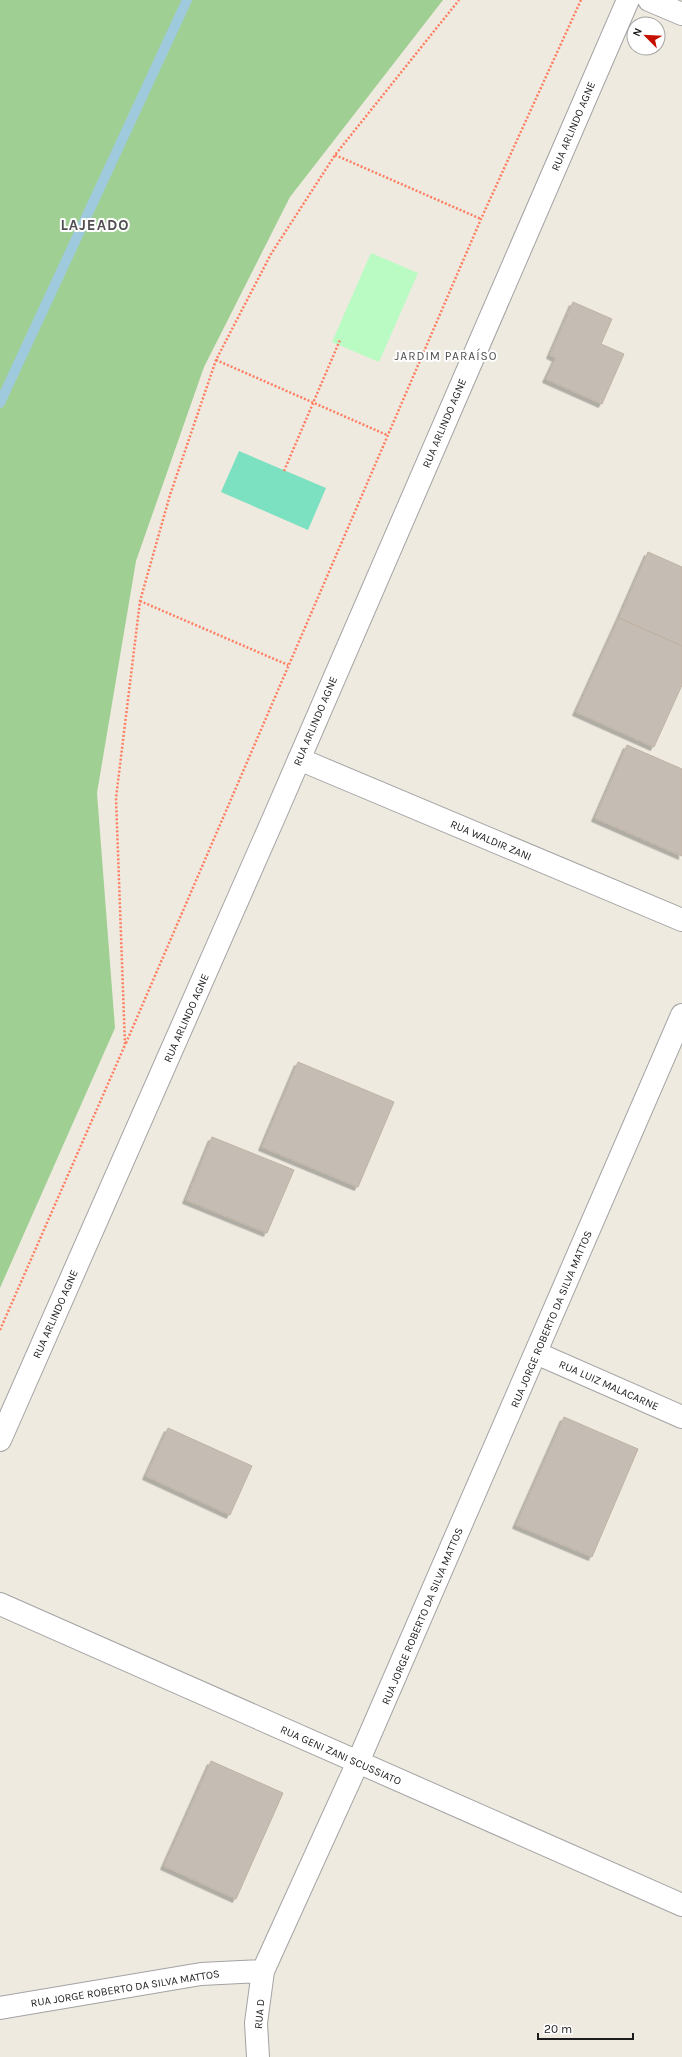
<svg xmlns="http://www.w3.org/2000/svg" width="682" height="2057" font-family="Karla,sans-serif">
  <defs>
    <filter id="shadow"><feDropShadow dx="-3.5" dy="3.5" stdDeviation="0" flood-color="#0004"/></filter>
  </defs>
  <rect width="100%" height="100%" fill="#eeeae0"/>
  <!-- forest -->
  <path fill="#a0cf93" d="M0 0H443L290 197 204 367 136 561 97 793 115 1028 0 1288Z"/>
  <!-- park -->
  <path fill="#bafbc4" d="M371 253 418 273 379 362 332 342Z"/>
  <!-- pitch -->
  <path fill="#7be1c1" d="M239 451 326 488 308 530 221 492Z"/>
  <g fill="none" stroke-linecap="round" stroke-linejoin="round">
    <!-- stream -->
    <path stroke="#9fcadd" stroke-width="10" d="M0 403 187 0"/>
  </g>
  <!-- building -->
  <path fill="#c5bdb4" stroke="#c0b2a2" filter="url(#shadow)" d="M573 302 612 319 601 344 624 354 602 404 546 379 556 358 550 355Z
    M648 552 682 567V646L619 618Z
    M619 618 682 646V685L654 747 576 712Z
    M627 745 682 769V856L595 818Z
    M298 1062 394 1102 358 1187 262 1147Z
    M212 1137 294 1170 267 1233 186 1200Z
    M564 1417 638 1449 592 1557 516 1525Z
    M168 1428 252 1466 230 1515 146 1476Z
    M211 1761 283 1793 236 1899 164 1866Z"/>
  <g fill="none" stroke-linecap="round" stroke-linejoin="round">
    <!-- minor casing -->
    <g stroke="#a3a3a3" stroke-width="24">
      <path id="minor" d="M649 0 682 14
        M299 759 682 920
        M536 1353 682 1417
        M0 1440 275 815 628 0
        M0 1604 682 1905
        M0 2008 201 1974 263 1971
        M258 2057 256 2023 263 1971 358 1762 682 1015"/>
    </g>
    <!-- path -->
    <path stroke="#ff7d61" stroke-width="2.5" stroke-dasharray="2 2" stroke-linecap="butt" d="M335 155 481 219
      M216 360 387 435
      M284 471 340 340
      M140 601 288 665
      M126 1043 481 219 581 0
      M0 1330 125 1045 116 798 140 601 170 495 216 360 271 254 335 155 459 0"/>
    <!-- minor -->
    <use href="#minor" stroke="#fff" stroke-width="22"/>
  </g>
  <g text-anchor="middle" stroke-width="4" stroke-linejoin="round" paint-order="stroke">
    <!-- street labels -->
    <g font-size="11" fill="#1c1c1c" stroke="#fff">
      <text transform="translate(573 126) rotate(-67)" y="4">RUA ARLINDO AGNE</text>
      <text transform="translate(444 423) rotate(-67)" y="4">RUA ARLINDO AGNE</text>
      <text transform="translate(315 721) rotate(-67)" y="4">RUA ARLINDO AGNE</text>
      <text transform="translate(491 840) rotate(23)" y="4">RUA WALDIR ZANI</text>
      <text transform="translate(186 1018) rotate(-66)" y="4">RUA ARLINDO AGNE</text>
      <text transform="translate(55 1314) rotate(-66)" y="4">RUA ARLINDO AGNE</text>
      <text transform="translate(551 1319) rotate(-67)" y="4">RUA JORGE ROBERTO DA SILVA MATTOS</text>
      <text transform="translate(609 1385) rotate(24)" y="4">RUA LUIZ MALACARNE</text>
      <text transform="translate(422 1616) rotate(-67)" y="4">RUA JORGE ROBERTO DA SILVA MATTOS</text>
      <text transform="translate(341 1755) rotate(24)" y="4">RUA GENI ZANI SCUSSIATO</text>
      <text transform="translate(125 1988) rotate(-9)" y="4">RUA JORGE ROBERTO DA SILVA MATTOS</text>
      <text transform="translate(259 2014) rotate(-85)" y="4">RUA D</text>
    </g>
    <!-- neighbourhood labels -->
    <g font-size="12" letter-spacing="1" fill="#4f4f4f" stroke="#fff">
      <text x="446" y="360">JARDIM PARAÍSO</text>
    </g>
    <!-- district labels -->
    <g font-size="15" font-weight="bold" letter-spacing="1" fill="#4f4f4f" stroke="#fff">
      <text x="95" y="230">LAJEADO</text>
    </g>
  </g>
  <!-- north arrow -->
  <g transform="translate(646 36) rotate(294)"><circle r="19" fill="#ffffff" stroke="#a4a4a4"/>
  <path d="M0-3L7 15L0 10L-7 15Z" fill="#c70f00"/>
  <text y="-6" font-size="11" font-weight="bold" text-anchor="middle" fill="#1c1c1c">N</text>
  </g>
  <!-- scale -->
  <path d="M538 2033v6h95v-6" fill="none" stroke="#1c1c1c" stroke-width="2"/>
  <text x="544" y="2033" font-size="12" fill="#1c1c1c" stroke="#ffffff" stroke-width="3" paint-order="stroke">20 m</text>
</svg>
